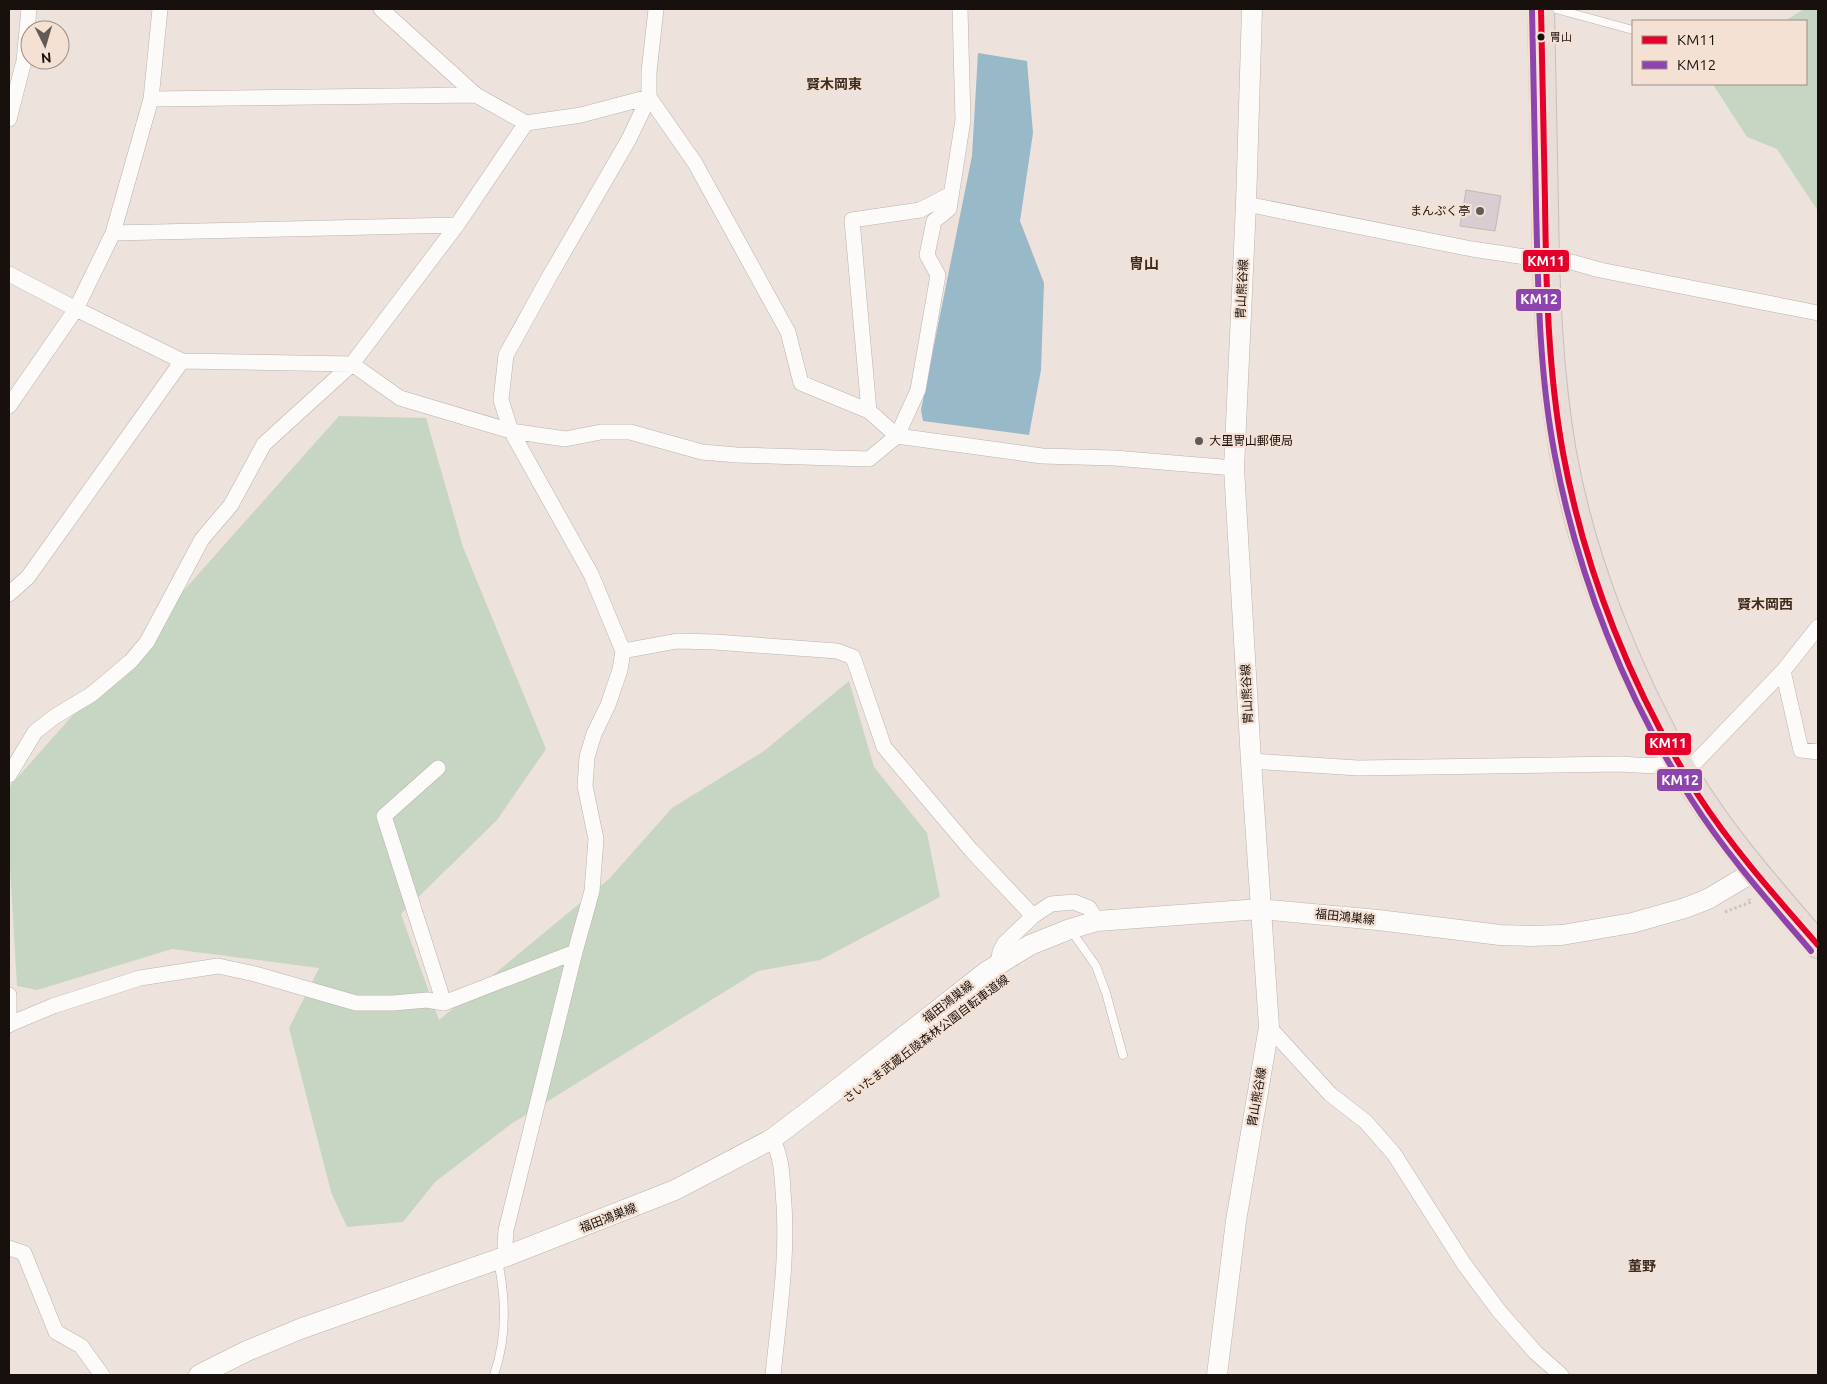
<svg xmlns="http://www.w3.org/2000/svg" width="1827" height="1384" font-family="Ubuntu,'Noto Sans JP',sans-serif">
  <rect width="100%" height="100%" fill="#ede2dc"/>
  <!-- green -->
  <path fill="#c7d5c3" d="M1804 9H1818V211L1777 149 1747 137 1714 86V84H1806V21H1785Z
    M339 416 426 418 463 547 546 749 497 820 401 914 439 1020 609 879 672 808 764 751 849 681 874 767 927 833 940 897 820 960 758 971 511 1124 435 1182 403 1222 347 1227 331 1192 289 1028 319 968 172 949 37 990 17 986 9 849V787Z"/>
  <!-- water -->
  <path fill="#98b9c8" d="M978 53 1027 61 1033 133 1020 221 1044 283 1041 370 1029 435 923 421 921 410 972 156Z"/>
  <!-- building -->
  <path fill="#d9cdd1" stroke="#c1b9b9" d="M1466 190 1501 196 1495 231 1460 226Z"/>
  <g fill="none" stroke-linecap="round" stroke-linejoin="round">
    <!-- lane casing -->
    <g stroke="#bab2ad" stroke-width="9">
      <path id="lane" d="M1556 9 1633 30
        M1070 929 1096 966 1106 993 1123 1055
        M494 1375C507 1338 506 1299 498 1261"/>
    </g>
    <!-- street casing -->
    <g stroke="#bab2ad" stroke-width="16">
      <path id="street" d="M381 9 476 95 526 123 581 115 649 97
        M649 97 695 163 788 332 801 383 869 411 897 436 1042 456 1114 458 1234 468
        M151 99 476 95
        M9 119 24 61 29 9
        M1246 204 1472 249 1526 257 1557 258 1600 270 1818 313
        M113 233 457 225
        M9 274 76 309 182 361 352 364 400 398 511 431 565 439 601 432H630L702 452 737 455 869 459 897 436 918 390 938 275 927 255 934 221 949 209 963 120 960 9
        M9 406 76 309 113 233 151 99 160 9
        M869 411 852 220 920 210 951 194
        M9 594 28 577 182 361
        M623 651 677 641 715 642 837 651 853 657 884 747 971 850 1033 916
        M1783 671 1801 750 1818 752
        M1251 761 1358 768 1621 764C1641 765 1660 769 1677 758
        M438 768 384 816 444 1003
        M1685 773 1783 671 1818 627
        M9 775 35 732 54 717 92 694 131 661 147 642 202 539 231 505 264 444 352 364 457 225 526 123
        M998 965 1000 952 1004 944 1033 916 1051 904 1074 902 1089 908 1097 921
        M9 995V1025
        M10 1024 53 1006 140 978 218 966 255 974 356 1003H393L427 1000 444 1003 575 952
        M1269 1027 1330 1094 1366 1122 1394 1154 1464 1264 1499 1311 1535 1352 1561 1375
        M772 1139C781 1155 782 1172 783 1191 789 1252 779 1314 773 1375
        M9 1248 24 1253 56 1332 81 1346 102 1375
        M507 1256 505 1244 506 1230 575 952 592 891 596 839 585 786 587 757 594 734 608 705 620 670 623 651 591 574 511 431 501 400 506 355 548 279 629 139 649 97V72L656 9"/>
    </g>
    <!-- secondary casing -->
    <g stroke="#bab2ad" stroke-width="21">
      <path id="secondary" d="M199 1375 247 1351 300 1329 507 1256 675 1190 772 1139 822 1101 986 972 1030 945 1070 929 1097 921 1260 909 1378 920 1500 935 1530 936 1562 935 1632 923 1685 908 1708 899 1755 871
        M1217 1375 1236 1221 1269 1027 1251 761 1234 468 1246 204 1252 9"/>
    </g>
    <!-- highway casing -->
    <g stroke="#c6c0bd" stroke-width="28">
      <path id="highway" d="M1541 9C1542 75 1544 140 1545 206 1546 289 1549 371 1563 453 1583 564 1629 676 1685 773 1722 836 1771 890 1818 945"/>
    </g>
    <!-- path -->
    <path stroke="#c8c4c1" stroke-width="3" stroke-dasharray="2.5 2.5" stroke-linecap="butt" d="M1725 912 1751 902 1749 899"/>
    <!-- lane -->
    <use href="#lane" stroke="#fcfbfa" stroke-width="8"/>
    <!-- street -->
    <use href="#street" stroke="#fcfbfa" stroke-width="15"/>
    <!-- secondary -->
    <use href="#secondary" stroke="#fcfbfa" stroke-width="20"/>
    <!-- highway -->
    <use href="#highway" stroke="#e9ddd9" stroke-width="26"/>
    <!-- bus-1 casing -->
    <g stroke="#f5e1d4" stroke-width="10">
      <path id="bus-1" d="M1541 9C1542 73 1544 137 1545 201 1546 285 1548 370 1563 453 1585 573 1633 692 1698 795 1733 849 1776 897 1818 945"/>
    </g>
    <!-- bus-2 casing -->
    <g stroke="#f5e1d4" stroke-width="10">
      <path id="bus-2" d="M1532 9C1533 74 1535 138 1536 203 1538 287 1539 373 1555 456 1578 577 1625 696 1691 799 1726 854 1769 902 1811 951"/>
    </g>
    <!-- bus-1 -->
    <use href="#bus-1" stroke="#e4002b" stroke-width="6"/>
    <!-- bus-2 -->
    <use href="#bus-2" stroke="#8e44ad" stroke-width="6"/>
  </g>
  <!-- markers -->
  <circle fill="#17100c" stroke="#f5e1d4" stroke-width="2" cx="1541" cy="37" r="4.5"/>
  <g fill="#625a55" stroke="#f5e1d4" stroke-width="2">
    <circle cx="1480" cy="211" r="5"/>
    <circle cx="1199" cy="441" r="5"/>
  </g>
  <g text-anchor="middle" stroke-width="4.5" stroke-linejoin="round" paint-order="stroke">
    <!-- bus labels -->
    <g font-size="11" fill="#17100c" stroke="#f5e1d4" text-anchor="start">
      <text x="1550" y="41">冑山</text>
    </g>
    <!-- poi labels -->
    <g font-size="12" fill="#17100c" stroke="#f5e1d4" text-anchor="end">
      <text x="1470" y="215">まんぷく亭</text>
      <text x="1209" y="445" text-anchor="start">大里冑山郵便局</text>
    </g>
    <!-- street labels -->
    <g font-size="12" fill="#17100c" stroke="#f5e1d4">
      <text transform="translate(1242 289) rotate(-87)" y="4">胄山熊谷線</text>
      <text transform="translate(1247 694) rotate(-93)" y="4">胄山熊谷線</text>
      <text transform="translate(1345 917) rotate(6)" y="4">福田鴻巣線</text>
      <text transform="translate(948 1002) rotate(-38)" y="4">福田鴻巣線</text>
      <text transform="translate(926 1039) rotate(-37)" y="4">さいたま武蔵丘陵森林公園自転車道線</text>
      <text transform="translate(1257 1097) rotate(-80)" y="4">胄山熊谷線</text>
      <text transform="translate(608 1218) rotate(-21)" y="4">福田鴻巣線</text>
    </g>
    <!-- neighbourhood labels -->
    <g font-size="14" font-weight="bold" fill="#3c2d23" stroke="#f5e1d4">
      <text x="834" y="89">賢木岡東</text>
      <text x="1765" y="609">賢木岡西</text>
      <text x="1642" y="1271">董野</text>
    </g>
    <!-- quarter labels -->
    <g font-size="15" font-weight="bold" fill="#3c2d23" stroke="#f5e1d4">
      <text x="1144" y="269">冑山</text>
    </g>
  </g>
  <g stroke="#f5e1d4" stroke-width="2">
    <rect x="1522" y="249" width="48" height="24" rx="5" fill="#e4002b"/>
    <rect x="1515" y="288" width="47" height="24" rx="5" fill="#8e44ad"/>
    <rect x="1644" y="732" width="48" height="24" rx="5" fill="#e4002b"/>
    <rect x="1656" y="768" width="47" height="24" rx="5" fill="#8e44ad"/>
  </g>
  <g font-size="14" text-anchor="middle" font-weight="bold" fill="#fff">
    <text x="1546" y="266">KM11</text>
    <text x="1539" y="304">KM12</text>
    <text x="1668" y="748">KM11</text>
    <text x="1680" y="785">KM12</text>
  </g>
  <!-- border -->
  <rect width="1827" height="1384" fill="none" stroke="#17100c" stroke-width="20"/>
  <!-- legend -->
  <rect x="1632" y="20" width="175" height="65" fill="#f5e1d4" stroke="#9c8d84"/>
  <rect x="1642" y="36" width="25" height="8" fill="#e4002b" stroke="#9c8d84"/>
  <text x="1677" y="45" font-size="15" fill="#17100c">KM11</text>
  <rect x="1642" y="61" width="25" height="8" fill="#8e44ad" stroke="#9c8d84"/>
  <text x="1677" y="70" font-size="15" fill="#17100c">KM12</text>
  <!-- north arrow -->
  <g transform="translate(45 45) rotate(175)"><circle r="24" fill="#f5e1d4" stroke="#9c8d84"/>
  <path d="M0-4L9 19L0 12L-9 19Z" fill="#625a55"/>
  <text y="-8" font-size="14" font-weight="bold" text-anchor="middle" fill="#17100c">N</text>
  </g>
</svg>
